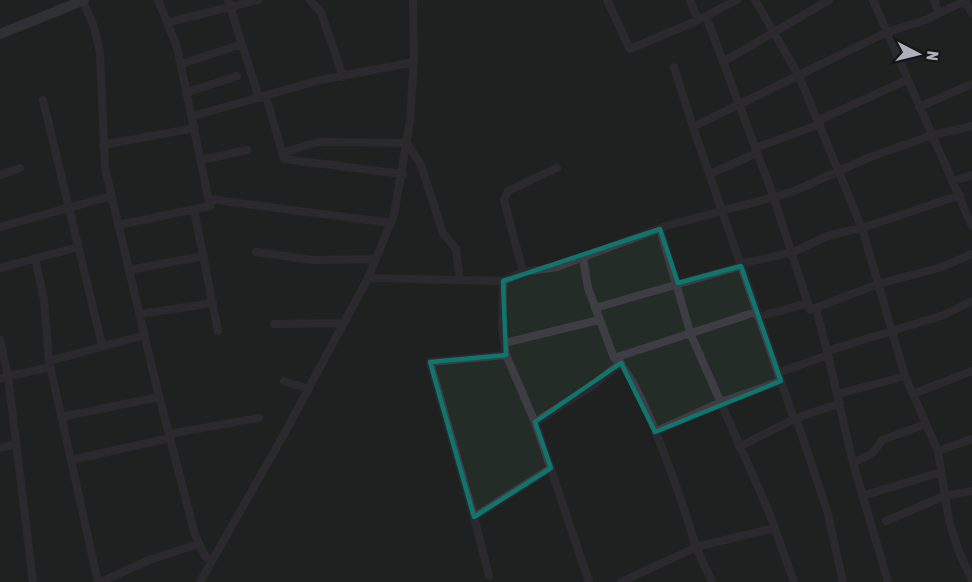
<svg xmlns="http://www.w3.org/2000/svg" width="972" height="582" font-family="'Asap Condensed',sans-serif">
  <rect width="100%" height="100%" fill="#1b1a1c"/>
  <!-- green -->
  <path fill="#242c27" d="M0 0H972V582H0Z"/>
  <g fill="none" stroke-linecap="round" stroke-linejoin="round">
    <!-- street -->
    <path stroke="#3e3d43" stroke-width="8" d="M228 0 259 98
      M310 0 321 12 343 77
      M607 0 630 49 694 22 737 0
      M690 0 698 20
      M755 0 799 76 862 228 905 376 938 451 949 521 959 552 972 580
      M873 0 972 226
      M934 0 939 13
      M83 1 94 27 100 52 105 168 155 380 195 535 205 556 211 561
      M706 16 773 195 810 310 878 284 942 267 972 254
      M169 22 258 0
      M723 62 829 0
      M181 64 242 44
      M674 67 693 127
      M188 92 237 76
      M266 96 284 159 403 174
      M43 100 102 345
      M919 107 972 84
      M193 116 320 80 414 62
      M819 120 907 80
      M103 145 195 128
      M755 148 820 124
      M282 153 318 142 407 143 421 165 443 233 456 249 460 280
      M201 160 247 150
      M710 174 757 153
      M0 175 20 168
      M953 181 972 175
      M209 199 391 223
      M194 210 218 331
      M118 225 210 206 177 47 158 0
      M0 227 111 196
      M660 229 691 335 769 512 794 582
      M256 252 314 260 376 259
      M35 258 44 300 49 361 98 582
      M583 258 588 288 614 358C642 378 685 510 696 547L621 582
      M740 264 793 252 830 235 862 228 960 195
      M0 268 78 247
      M129 270 204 256
      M523 272 504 200 508 191 557 168
      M368 278 503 281 502 328 506 355 535 422 589 582
      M503 281 523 272 557 267 666 226 792 192 870 157 933 135 972 126
      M595 308 741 266
      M816 308 827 351
      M140 314 213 303
      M758 317 808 303
      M274 324 342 323
      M0 340 8 376 33 582
      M504 343 599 320
      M506 355 430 362 474 517 551 468
      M614 358 756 312
      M49 361 145 335
      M778 373 828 355
      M0 378 50 367
      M284 381 308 389
      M838 394 905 376
      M913 394 972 371
      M61 417 159 397
      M796 418 827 510 843 582
      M794 419 693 127 887 32 925 20 965 1 972 13
      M535 422 589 388 621 363
      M655 432 721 402 781 381
      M169 434 259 418
      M739 447 794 419 840 403
      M0 448 14 444
      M938 451 972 439
      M71 460 170 438
      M853 463 873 453 882 440 926 424
      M862 496 941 472
      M474 517 489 576
      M886 521 944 496 972 491
      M101 582 149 560 198 544
      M200 582 283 436 368 278 394 215 410 121 414 58 413 0
      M712 582 696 547 775 528
      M888 582 853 463 827 351 944 315 972 301"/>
    <!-- secondary -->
    <path stroke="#4a4a51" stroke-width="10" d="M0 34 84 0"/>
  </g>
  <!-- marked area -->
  <path d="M0 0H972V582H0ZM660 229 678 283 741 266 781 381 655 432 621 363 535 422 551 468 474 517 430 362 506 355 503 281Z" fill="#1b1a1c" fill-opacity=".55" fill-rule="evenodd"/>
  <path fill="none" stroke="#0f766e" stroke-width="4.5" stroke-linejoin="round" d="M660 229 678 283 741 266 781 381 655 432 621 363 535 422 551 468 474 517 430 362 506 355 503 281Z"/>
  <!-- north arrow -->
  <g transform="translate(918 54) rotate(97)" stroke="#161517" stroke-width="4.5" paint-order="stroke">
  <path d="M0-4.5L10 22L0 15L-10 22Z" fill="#aeafbb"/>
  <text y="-9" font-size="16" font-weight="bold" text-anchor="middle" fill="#aeafbb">N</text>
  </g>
</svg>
